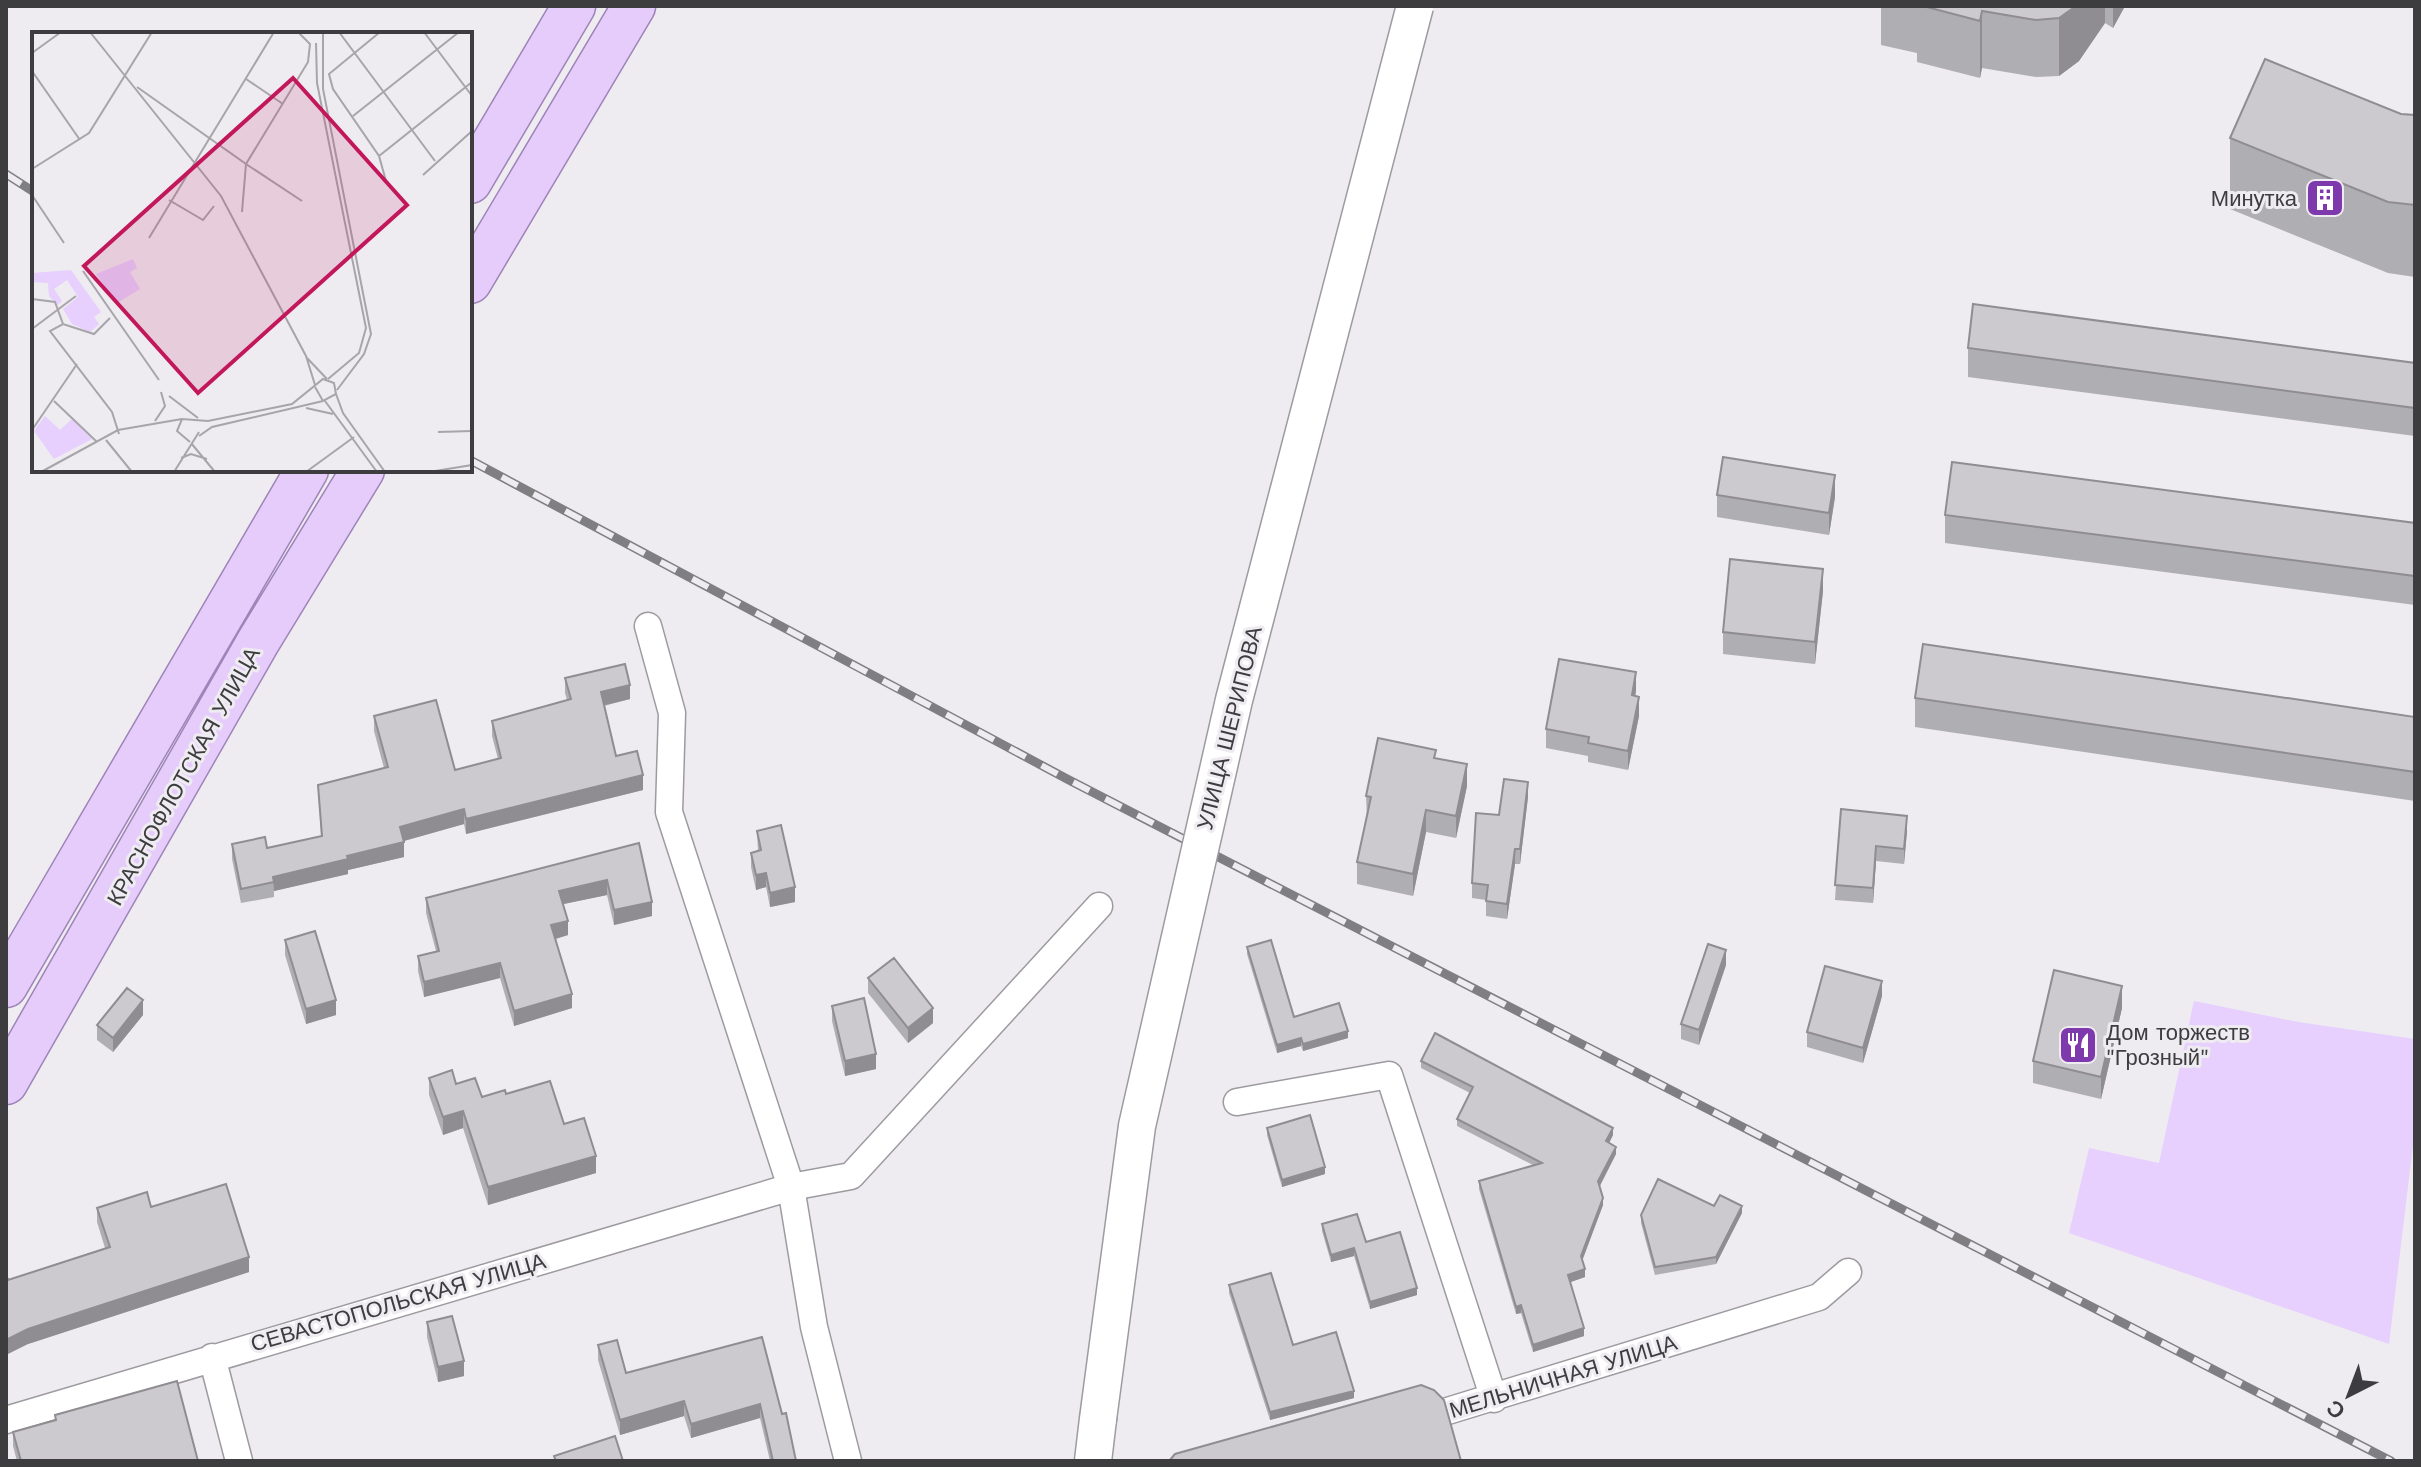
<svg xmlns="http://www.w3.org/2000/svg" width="2421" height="1467" font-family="'Work Sans',sans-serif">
  <rect width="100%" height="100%" fill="#eeebf1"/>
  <!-- green -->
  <path fill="#e7cffe" d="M2194 1001 2298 1022 2415 1039V1128L2389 1344 2069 1233 2089 1148 2159 1163Z"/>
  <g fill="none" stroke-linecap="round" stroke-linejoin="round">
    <!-- street casing -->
    <g stroke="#9d9ba0" stroke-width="29">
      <path id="street" d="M1237 1102 1389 1075 1494 1399
        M212 1357 239 1461
        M6 1420 791 1187 669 812 672 713 648 626
        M1415 1421 1819 1297 1848 1272
        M848 1461 814 1327 791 1187 851 1176 1099 906"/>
    </g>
    <!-- secondary casing -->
    <g stroke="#9d9ba0" stroke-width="39">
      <path id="secondary" d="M1093 1461 1098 1419"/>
    </g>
    <!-- primary casing -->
    <g stroke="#9e84b8" stroke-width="45">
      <path id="primary" d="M470 182 574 6
        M470 282 634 6
        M6 986 307 470
        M6 1083 258 642 363 470"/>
    </g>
    <!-- street -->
    <use href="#street" stroke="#fff" stroke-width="26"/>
    <!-- secondary -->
    <use href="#secondary" stroke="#fff" stroke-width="36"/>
    <!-- primary -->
    <use href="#primary" stroke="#e5ccfb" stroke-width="42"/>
    <!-- rail casing -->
    <g stroke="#7f7e81" stroke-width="9">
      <path id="rail" d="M6 174 34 192
        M470 460 1069 780 2391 1461"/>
    </g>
    <!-- rail -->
    <use href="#rail" stroke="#eeebf1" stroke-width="6" stroke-dasharray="18" stroke-linecap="butt"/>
    <!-- secondary-bridge casing -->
    <g stroke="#9d9ba0" stroke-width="39" stroke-linecap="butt">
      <path id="secondary-bridge" d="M1098 1419 1137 1126 1234 700 1415 6"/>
    </g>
    <!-- secondary-bridge -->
    <use href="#secondary-bridge" stroke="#fff" stroke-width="36"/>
  </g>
  <!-- wall -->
  <path fill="#afaeb2" d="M1881 6H2125L2113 28 2105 23 2079 61 2059 76 2036 77 1982 68 1980 78 1917 62V53L1881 45Z
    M2401 114 2415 115V277L2388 273 2230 209V138Z
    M1968 348 2415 363V436L1968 377Z
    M1717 495 1835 497 1829 535 1717 517Z
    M1945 515 2415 523V605L1945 543Z
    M1823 591 1815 664 1723 654V632Z
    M565 678 630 699 604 706 616 756 643 790 466 834 464 824 404 841V857L348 870V874L274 891V897L241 903 232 859V844L267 848 321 836 318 785 384 768 374 731V716L455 770 498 759 492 736V721L567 700 565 693Z
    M1636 691 1635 696 1639 716 1628 770 1588 762V756L1546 748V729Z
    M1915 698 2415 717V801L1915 727Z
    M1436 758 1467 786 1456 838 1426 832 1413 896 1357 884V862L1367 818 1366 796Z
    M1528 797 1520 864H1515L1507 919 1486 916V900L1472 898V883L1499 815Z
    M1841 809 1907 831 1904 864 1876 861 1873 903 1835 900Z
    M757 831 795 902 770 907 766 887 756 890 751 867V853L758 851Z
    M639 843 652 916 614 925 607 895 563 904 568 935 556 939 572 1008 514 1026 500 978 424 997 418 971V956L436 951 426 913V898Z
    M285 940 336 1015 306 1024 285 955Z
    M1247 947 1294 1017 1348 1038 1303 1051 1301 1046 1277 1053 1247 954Z
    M1726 965 1699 1045 1681 1039V1024Z
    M868 978 933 1023 908 1043 868 993Z
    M1882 996 1863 1063 1807 1047V1032Z
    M832 1006 876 1069 845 1076 832 1021Z
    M2122 1008 2101 1099 2033 1083V1061Z
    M143 1015 113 1052 97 1040V1025Z
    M1421 1061 1613 1135 1609 1143 1616 1154 1600 1186 1603 1205 1582 1260 1585 1277 1570 1282 1584 1336 1533 1352 1521 1313 1516 1314 1479 1189V1181L1533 1165 1457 1126V1119L1470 1093 1421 1068Z
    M429 1078 456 1084 482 1097 506 1094 564 1124 596 1173 488 1205 463 1128 443 1135 429 1095Z
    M1267 1128 1325 1174 1282 1187 1267 1135Z
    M1714 1206 1742 1213 1716 1264 1655 1275 1641 1223V1215Z
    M151 1207 249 1272 28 1344 8 1280 105 1248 97 1222V1208Z
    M1322 1224 1366 1242 1417 1295 1370 1309 1354 1256 1331 1262 1322 1231Z
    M1229 1285 1293 1345 1354 1398 1270 1420 1229 1293Z
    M427 1322 464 1376 438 1382 427 1337Z
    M762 1337 782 1414 796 1461H770L760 1418 691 1438 684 1416 620 1435 598 1360V1345L626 1373Z
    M55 1415 198 1461H17L13 1446V1432L55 1420Z"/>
  <!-- shaded-wall -->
  <path fill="#8f8d91" d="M2076 6H2105V23L2079 61 2059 76V18Z
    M2113 6H2125L2113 28Z
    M1982 11V68L1980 78V21Z
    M1835 475V497L1829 535V513Z
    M1823 569V591L1815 664V642Z
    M1636 672V691L1632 715V695Z
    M630 685V699L601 706V692Z
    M1639 697V716L1628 770V751Z
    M1467 764V786L1456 838V816Z
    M643 775V790L466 834V819Z
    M1528 782V797L1520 864V849Z
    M464 809V824L400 842V827Z
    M1426 810V832L1413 896V874Z
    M1907 816V831L1904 864V849Z
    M404 842V857L348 870V874L274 891 273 877 347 856Z
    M1876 846V861L1873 903V888Z
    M1515 849V864L1507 919V904Z
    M766 873V887L756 890V875Z
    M607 880V895L559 905V891Z
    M795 887V902L770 907V893Z
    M652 902V916L614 925V910Z
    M568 921V935L551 940V925Z
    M1726 950V965L1699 1045V1030Z
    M500 963V978L424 997V982Z
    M1882 981V996L1863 1063V1048Z
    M2122 986V1008L2101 1099V1077Z
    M572 994V1008L514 1026V1011Z
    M143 1000V1015L113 1052V1038Z
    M336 1000V1015L306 1024V1009Z
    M933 1008V1023L908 1043V1028Z
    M1348 1031V1038L1303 1051V1044Z
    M1301 1038V1046L1277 1053V1045Z
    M876 1054V1069L845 1076V1061Z
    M463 1111V1128L443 1135V1117Z
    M1613 1128V1135L1606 1149V1141Z
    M1616 1147V1154L1598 1189V1181Z
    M596 1156V1173L488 1205V1187Z
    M1325 1167V1174L1282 1187V1180Z
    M1603 1198V1205L1581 1264V1256Z
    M1742 1206V1213L1716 1264V1257Z
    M1354 1248V1256L1331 1262V1255Z
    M249 1257V1272L28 1344 6 1355V1340L28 1329Z
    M1585 1269V1277L1568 1283V1275Z
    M1417 1288V1295L1370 1309V1302Z
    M1521 1305V1313L1516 1314V1307Z
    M1584 1328V1336L1533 1352V1345Z
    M464 1361V1376L438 1382V1367Z
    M1354 1391V1398L1270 1420V1412Z
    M684 1401V1416L620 1435V1420Z
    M760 1404V1418L691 1438V1424Z"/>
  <!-- building -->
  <path fill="#cccacf" stroke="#8f8d91" stroke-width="2" d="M1923 6H2076L2059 18 2036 20 1982 11 1980 21Z
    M2265 59 2401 114 2415 115V205L2388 202 2230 138Z
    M1973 304 2415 363V408L1968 348Z
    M1723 457 1835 475 1829 513 1717 495Z
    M1952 462 2415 523V576L1945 515Z
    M1730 559 1823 569 1815 642 1723 632Z
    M1923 644 2415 717V772L1915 698Z
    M1559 659 1636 672 1632 695 1639 697 1628 751 1588 743 1589 737 1546 729Z
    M625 664 630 685 601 692 616 756 637 751 643 775 466 819 464 809 400 827 404 842 347 856 348 859 273 877 274 882 241 889 232 844 265 837 267 848 322 836 318 785 388 767 374 716 436 700 455 770 501 758 492 721 571 699 565 678Z
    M1378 738 1436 750 1434 758 1467 764 1456 816 1426 810 1413 874 1357 862 1371 797 1366 796Z
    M1504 779 1528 782 1520 849H1515L1507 904 1486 901 1488 885 1472 883 1476 813 1499 815Z
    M1841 809 1907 816 1904 849 1876 846 1873 888 1835 885Z
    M781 825 795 887 770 893 766 873 756 875 751 853 761 850 757 831Z
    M639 843 652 902 614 910 607 880 559 891 568 921 551 925 572 994 514 1011 500 963 424 982 418 956 439 951 426 898Z
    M315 931 336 1000 306 1009 285 940Z
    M1271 940 1294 1017 1339 1003 1348 1031 1303 1044 1301 1038 1277 1045 1247 947Z
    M1708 944 1726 950 1699 1030 1681 1024Z
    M894 958 933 1008 908 1028 868 978Z
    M1825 966 1882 981 1863 1048 1807 1032Z
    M2054 970 2122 986 2101 1077 2033 1061Z
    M127 988 143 1000 113 1038 97 1025Z
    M864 998 876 1054 845 1061 832 1006Z
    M1435 1033 1613 1128 1606 1141 1616 1147 1598 1181 1603 1198 1581 1256 1585 1269 1568 1275 1584 1328 1533 1345 1521 1305 1516 1307 1479 1181 1542 1163 1457 1119 1473 1087 1421 1061Z
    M452 1070 456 1084 475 1078 482 1097 505 1090 506 1094 550 1081 564 1124 584 1118 596 1156 488 1187 463 1111 443 1117 429 1078Z
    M1310 1115 1325 1167 1282 1180 1267 1128Z
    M1658 1179 1714 1206 1720 1195 1742 1206 1716 1257 1655 1267 1641 1215Z
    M226 1184 249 1257 28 1329 6 1340V1274L8 1280 110 1247 97 1208 147 1192 151 1207Z
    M1357 1214 1366 1242 1400 1232 1417 1288 1370 1302 1354 1248 1331 1255 1322 1224Z
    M1271 1273 1293 1345 1336 1332 1354 1391 1270 1412 1229 1285Z
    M452 1316 464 1361 438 1367 427 1322Z
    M762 1337 782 1414 786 1413 796 1461H773L760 1404 691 1424 684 1401 620 1420 598 1345 617 1340 626 1373Z
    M177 1381 198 1461H21L13 1432 56 1420 55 1415Z
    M1421 1385 1434 1390 1444 1400 1461 1461H1169L1175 1454Z
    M615 1436 623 1461H556L554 1456Z"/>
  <!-- icons -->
  <defs>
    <g id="building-square" transform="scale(2)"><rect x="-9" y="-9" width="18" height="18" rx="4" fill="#7e3aad" stroke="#eeebf1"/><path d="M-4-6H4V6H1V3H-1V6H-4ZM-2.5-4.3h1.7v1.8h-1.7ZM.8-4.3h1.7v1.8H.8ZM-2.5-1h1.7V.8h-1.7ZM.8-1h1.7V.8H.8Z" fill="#fff"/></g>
    <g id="restaurant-square" transform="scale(2)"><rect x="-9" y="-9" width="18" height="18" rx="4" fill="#7e3aad" stroke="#eeebf1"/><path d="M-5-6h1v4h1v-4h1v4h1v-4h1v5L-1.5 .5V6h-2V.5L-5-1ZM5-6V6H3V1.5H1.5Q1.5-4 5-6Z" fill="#fff"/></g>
  </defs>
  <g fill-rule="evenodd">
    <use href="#building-square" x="2325" y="198"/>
    <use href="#restaurant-square" x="2078" y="1045"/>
  </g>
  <g text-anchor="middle" stroke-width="6" stroke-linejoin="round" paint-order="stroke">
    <!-- poi labels -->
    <g font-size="22" fill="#3d3c3e" stroke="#eeebf1" text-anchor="end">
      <text x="2297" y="206">Минутка</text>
      <text x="2106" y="1040" text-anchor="start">Дом торжеств<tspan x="2106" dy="25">"Грозный"</tspan></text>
    </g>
    <!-- street labels -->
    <g font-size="22" fill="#3d3c3e" stroke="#eeebf1">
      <text transform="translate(1229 728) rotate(-76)" y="8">УЛИЦА ШЕРИПОВА</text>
      <text transform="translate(183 776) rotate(-61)" y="8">КРАСНОФЛОТСКАЯ УЛИЦА</text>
      <text transform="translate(398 1302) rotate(-16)" y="8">СЕВАСТОПОЛЬСКАЯ УЛИЦА</text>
      <text transform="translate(1563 1376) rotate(-17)" y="8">МЕЛЬНИЧНАЯ УЛИЦА</text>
    </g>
  </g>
  <!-- overview -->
  <g transform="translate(32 32)">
    <rect width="440" height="440" fill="#eeebf1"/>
    <path d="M101 227 105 236 98 240 108 257 85 271 64 242ZM39 238 69 280 62 285 67 292 58 300 40 292 31 277 46 265 35 248 22 257 30 269 26 273 17 264 16 251 0 250V241ZM13 384 28 398 40 387 60 407 22 427 2 399Z" fill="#e7cffe"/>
    <path fill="none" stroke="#a7a5a9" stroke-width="2" d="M58 0 189 164 274 324 283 353M266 0 278 12 276 30 214 132 270 169M291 0V57L339 302 332 322 305 358M307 0 403 129M348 0 297 42 301 57 347 124 354 149M392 0 440 64M284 11 285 51 334 296 327 321 296 347M0 21 29 0M0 39 48 108M214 47 251 72M105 55 214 132 210 180M321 84 427 0M347 124 440 50M0 137 57 101 120 0M391 143 440 99M0 163 32 211M137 168 171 188 182 174M117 206 242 0M51 239 127 348M0 267 23 270 31 292M78 286 62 302 31 292 18 299 80 380 87 402M0 297 44 264M275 326 295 347M304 362 311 381 353 440M137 364 166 386M22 369 65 410M293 369 345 440M274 376 301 382M123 389 133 374 129 360M0 398 45 332M406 400 440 399M167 404 180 395 291 369M74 408 100 440M158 410 145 399 150 387 176 389 260 372 291 347 302 351 304 362 291 369 283 355M159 411 183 440M149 426 159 422 175 427M9 440 86 398 150 387M142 440 167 400M274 440 322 405M397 440 440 433"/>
    <path fill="#c2185b" fill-opacity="0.15" stroke="#c2185b" stroke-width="4" d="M261 46 375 173 166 361 52 234Z"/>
    <rect width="440" height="440" fill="none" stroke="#3d3c3e" stroke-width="4"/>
  </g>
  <!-- border -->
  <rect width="2421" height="1467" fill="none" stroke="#3d3c3e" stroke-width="16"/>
  <!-- north arrow -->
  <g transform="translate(2349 1395) rotate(222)" stroke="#eeebf1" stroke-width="6" paint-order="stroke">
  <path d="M0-6L14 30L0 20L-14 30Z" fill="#3d3c3e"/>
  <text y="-12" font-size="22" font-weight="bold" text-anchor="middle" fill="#3d3c3e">С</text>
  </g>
</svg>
